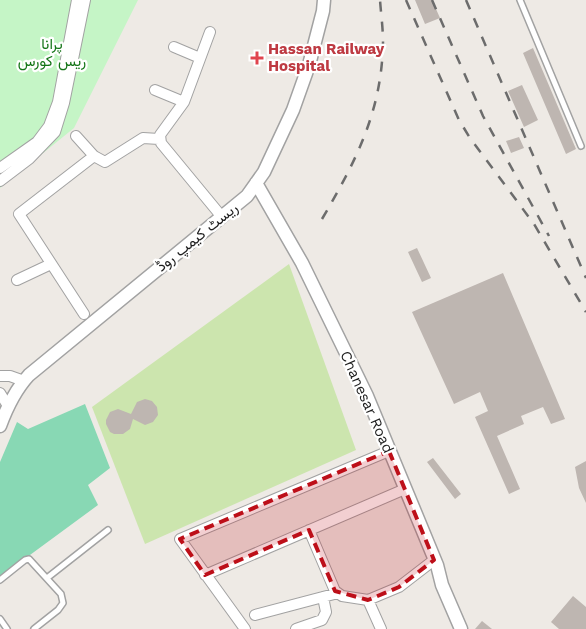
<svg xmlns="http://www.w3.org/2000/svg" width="586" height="629" font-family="'Work Sans',Vazirmatn,sans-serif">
  <rect width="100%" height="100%" fill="#eeeae5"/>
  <!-- grass -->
  <path fill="#cce5ae" d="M289 264 356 450 145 544 92 407Z"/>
  <!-- park -->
  <path fill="#c5f5c6" d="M0 0H138L74 128 0 188Z"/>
  <!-- pitch -->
  <path fill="#88d8b4" d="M85 404 110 468 88 485 98 505 0 577V462L17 422 28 429Z"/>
  <!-- building -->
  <path fill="#beb6b1" d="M415 0H432L440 18 425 24Z
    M533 48 576 149 566 154 523 53Z
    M522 85 538 120 524 127 508 91Z
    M519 137 524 148 511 153 506 141Z
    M417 248 431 278 422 282 408 252Z
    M503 273 565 419 551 424 543 407 521 416 524 424 497 436 520 489 509 494 475 417 488 411 480 392 454 404 412 312Z
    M145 399 152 401 157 407 158 415 153 422 145 425 133 419 130 429 123 434H114L110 432 106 424V420L110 412 118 409 131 414 137 402Z
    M433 458 461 494 455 499 427 462Z
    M586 461V503L579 488 575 467Z
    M573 596 586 607V629H559L551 622Z
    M482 621 492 629H475Z"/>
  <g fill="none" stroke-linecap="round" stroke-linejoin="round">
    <!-- service casing -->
    <g stroke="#a2a2a2" stroke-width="8">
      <path id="service" d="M520 0 581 146
        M47 578 108 530
        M0 580 25 560 29 559 61 594 63 603 58 610 34 629
        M0 619 7 629"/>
    </g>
    <!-- minor casing -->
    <g stroke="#a2a2a2" stroke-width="12">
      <path id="minor" d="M210 32 184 102 160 135 161 143 222 217
        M174 47 200 58
        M155 90 184 102
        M76 136 94 156
        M0 168 37 142 49 126 58 102 77 0
        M0 181 29 159 55 132 64 103 85 0
        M17 280 51 264
        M84 314 19 214 94 156 105 162 143 138 159 139
        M0 376H10L24 381
        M0 393 8 406
        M309 530 335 591 342 596 368 600 381 629
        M205 575 405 489
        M368 600 399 587 434 560
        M255 615 338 593
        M245 629 180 539 389 451
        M296 629 322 620 326 612 323 597"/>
    </g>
    <!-- tertiary casing -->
    <g stroke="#a2a2a2" stroke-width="15">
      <path id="tertiary" d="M256 183 302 263 367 396 437 565 442 585 461 629
        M0 426C7 407 15 390 29 375L247 196 264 172 293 110 309 65 323 11 324 0"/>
    </g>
    <!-- service -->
    <use href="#service" stroke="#fff" stroke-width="5"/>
    <!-- minor -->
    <use href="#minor" stroke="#fff" stroke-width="10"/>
    <!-- tertiary -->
    <use href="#tertiary" stroke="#fff" stroke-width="12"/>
    <!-- rail -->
    <path stroke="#6c6c6c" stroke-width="2.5" stroke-dasharray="10 10" stroke-linecap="butt" d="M406 0 459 120 470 138 534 224 586 312
      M432 0 483 116 549 236
      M466 0 586 278
      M322 219C356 161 382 111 383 42 383 28 381 14 380 0"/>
  </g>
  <!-- marked area -->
  <path fill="#bd0f19" fill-opacity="0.2" stroke="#bd0f19" stroke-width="4" stroke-dasharray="10 6" stroke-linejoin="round" d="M389 451 434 560 399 587 368 600 335 591 309 530 205 575 180 539Z"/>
  <!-- markers -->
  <path fill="#e0444e" stroke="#fff" stroke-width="2" d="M254.5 50.5h5v5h5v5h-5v5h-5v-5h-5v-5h5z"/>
  <g text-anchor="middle" stroke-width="4.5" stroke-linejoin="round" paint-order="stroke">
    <!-- park labels -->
    <g font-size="15" fill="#137416" stroke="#fff">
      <text x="52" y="49">پرانا<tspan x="52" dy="17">ریس کورس</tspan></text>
    </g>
    <!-- health labels -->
    <g font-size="15" font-weight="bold" fill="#be3a42" stroke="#fff" text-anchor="start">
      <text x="268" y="54">Hassan Railway<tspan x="268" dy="17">Hospital</tspan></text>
    </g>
    <!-- street labels -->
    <g font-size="15" fill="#1e1e1e" stroke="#fff">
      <text transform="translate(197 237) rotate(-39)" y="5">ریسٹ کیمپ روڈ</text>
      <text transform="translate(367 402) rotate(66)" y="5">Chanesar Road</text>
    </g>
  </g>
</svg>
